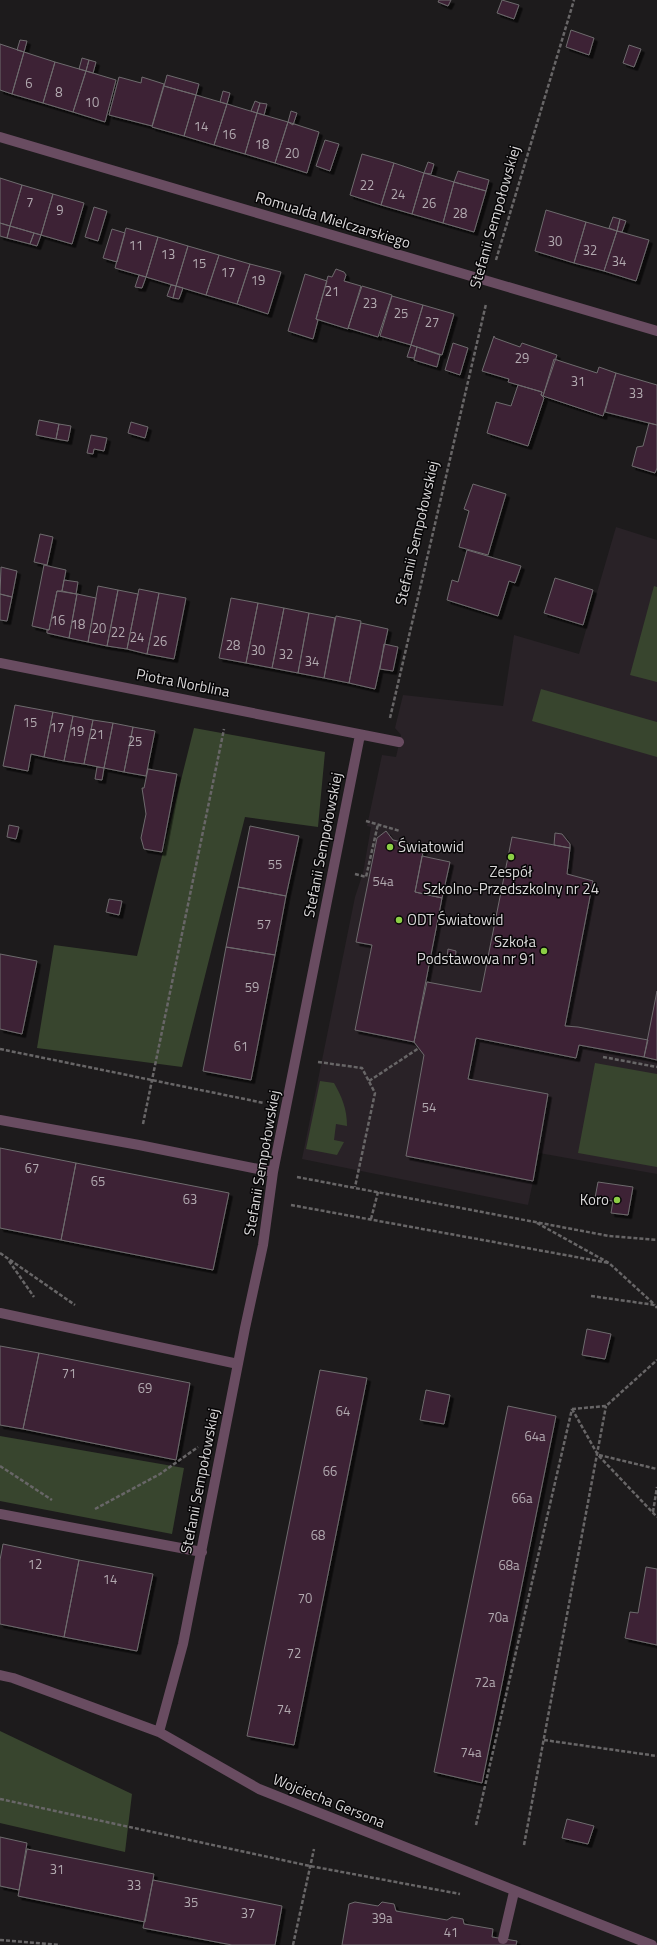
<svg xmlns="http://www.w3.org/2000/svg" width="657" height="1945" font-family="'Titillium Web',sans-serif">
  <defs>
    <filter id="shadow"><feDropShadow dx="3.5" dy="3.5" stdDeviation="0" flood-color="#0009"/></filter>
  </defs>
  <rect width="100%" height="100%" fill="#1d1b1c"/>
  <!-- built -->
  <path fill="#292227" d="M616 527 657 540V1174L539 1153 528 1205 302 1159 355 897 363 873 371 827 367 826 382 755 396 757 401 735 395 728 403 695 503 706 514 635 579 654Z"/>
  <!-- green -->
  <path fill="#38452e" d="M654 586 657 587V682L630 675Z
    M541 689 657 722V757L532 721Z
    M194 728 325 752 318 827 245 817 182 1067 37 1048 54 945 137 956Z
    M595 1063 657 1074V1167L578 1153Z
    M320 1081 334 1083C342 1097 347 1109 347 1126L336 1124 334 1140 344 1142 337 1155 306 1149Z
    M0 1436 184 1468 172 1534 0 1501Z
    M0 1731 132 1794 125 1852 0 1823Z"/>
  <!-- building -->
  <path fill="#3c2236" stroke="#6e6b6d" filter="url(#shadow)" d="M439 0H451L448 6 438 2Z
    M502 0 519 5 514 19 497 13Z
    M571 30 594 38 589 55 566 47Z
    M20 40 27 41 24 52 17 50Z
    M0 44 24 52 12 94 0 90Z
    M629 45 641 49 634 67 623 63Z
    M24 52 55 62 43 103 12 94Z
    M82 58 89 60 86 71 79 69Z
    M89 60 96 62 93 73 86 71Z
    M55 62 86 71 73 112 43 103Z
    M86 71 116 80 105 122 73 112Z
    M167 75 199 84 196 95 164 86Z
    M119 77 141 83 142 77 164 84 152 126 109 115Z
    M164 86 196 95 184 136 152 127Z
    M223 91 230 93 227 104 220 102Z
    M196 95 227 104 214 145 184 136Z
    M255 101 260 103 257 113 251 111Z
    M260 103 267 104 264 115 257 113Z
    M227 104 257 113 245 154 214 145Z
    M291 111 297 113 293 125 288 122Z
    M257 113 288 122 275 163 245 154Z
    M288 122 319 132 307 173 275 163Z
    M325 140 339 144 330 171 316 166Z
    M362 154 394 163 381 205 350 195Z
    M428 162 434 164 431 174 424 173Z
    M394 163 424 173 412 214 381 205Z
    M458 171 489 180 486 191 454 182Z
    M424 173 454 182 443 223 412 214Z
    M0 178 22 185 10 226 0 223Z
    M454 182 486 191 474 232 443 223Z
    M22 185 53 194 41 235 10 226Z
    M53 194 84 203 72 244 41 235Z
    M94 207 107 211 98 241 85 237Z
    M546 210 586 222 574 263 535 251Z
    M613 217 620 219 617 231 609 228Z
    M620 219 626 221 622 232 617 231Z
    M586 222 617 231 604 271 574 263Z
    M0 223 10 226 7 238 0 236Z
    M10 226 34 233 30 244 7 238Z
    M126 228 158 237 146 277 115 268Z
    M112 229 125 233 117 262 103 258Z
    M617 231 649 240 636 281 604 271Z
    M34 233 41 235 37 246 30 244Z
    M158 237 188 246 176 286 146 277Z
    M188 246 219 255 206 295 176 286Z
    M219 255 250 264 237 304 206 295Z
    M250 264 281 272 268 314 237 304Z
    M336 269 344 272 346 275 344 281 361 286 348 329 316 319 328 276 332 277Z
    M305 274 327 281 316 319 318 320 313 339 288 331Z
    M139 275 146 277 142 288 135 287Z
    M171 285 176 286 173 298 167 296Z
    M176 286 183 288 179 299 173 298Z
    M362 286 392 295 378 337 348 328Z
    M392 296 423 305 411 345 380 336Z
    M423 305 454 314 442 355 411 345Z
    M494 336 495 338 520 347 522 343 557 355 543 396 541 395 542 392 508 382 509 379 482 371Z
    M453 343 468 348 460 375 445 370Z
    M411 345 417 347 414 358 407 357Z
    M417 347 440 355 437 367 414 360Z
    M554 359 597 373 599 367 616 373 603 416 543 396Z
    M616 373 657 385V425L605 412Z
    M518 385 542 392 541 395 544 398 528 446 487 433 496 402 511 406Z
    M39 420 59 424 56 439 36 435Z
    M131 422 148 427 145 438 128 433Z
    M649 423 657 425V468L655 473 632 466 637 447 643 446Z
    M59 424 71 426 68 441 56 439Z
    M91 435 107 438 104 451 94 449 93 454 87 453Z
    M473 484 506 494 488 555 459 547 469 511 464 509Z
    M40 534 53 537 47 565 34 562Z
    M467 550 521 566 515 583 509 581 498 616 447 600 452 580 458 582Z
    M44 565 66 570 62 591H57L49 630 32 626Z
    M1 567 17 571 12 597 0 594Z
    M555 578 593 590 583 625 544 613Z
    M64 580 78 582 76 594 62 591Z
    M98 586 118 590 107 646 88 642Z
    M139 589 159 593 147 654 127 649Z
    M118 590 138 594 127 649 107 646Z
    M57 591 77 594 69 638 47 633V630H49Z
    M159 593 186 598 174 659 147 654Z
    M0 594 12 597 7 621 0 620Z
    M77 594 96 598 88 642 69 638Z
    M231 598 258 603 246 663 219 658Z
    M258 603 284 608 272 668 246 663Z
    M284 608 309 613 298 673 272 668Z
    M309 613 335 618 324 678 298 673Z
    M336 616 361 621 349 683 324 678Z
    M361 623 388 629 375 689 349 683Z
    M384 644 398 647 393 671 380 669Z
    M15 705 53 712 44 757 31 754 28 771 3 766Z
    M53 712 73 716 64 761 44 757Z
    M73 716 93 720 84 764 64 761Z
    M93 720 113 723 104 768 84 764Z
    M113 723 133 727 124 772 104 768Z
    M133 727 155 731 146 776 124 772Z
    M97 767 104 768 102 780 95 779Z
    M148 769 177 774 162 852 144 849 141 838 146 814 142 788H144Z
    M9 825 19 827 16 839 7 837Z
    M250 826 299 836 286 896 238 887Z
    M386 831 393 840 424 847 415 892 442 898 414 1042 355 1030 372 945 356 942 377 838Z
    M555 833 562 834 570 844V848L554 845Z
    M512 837 570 848 567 874 593 881 565 1026 578 1027 648 1040 644 1057 579 1045 576 1058 476 1038 468 1079 548 1094 533 1181 406 1156 424 1055 414 1042 427 982 481 992Z
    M422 856 450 862 442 898 415 892Z
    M238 887 286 896 275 955 226 947Z
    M109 899 122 901 119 915 106 912Z
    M226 947 275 955 251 1080 203 1071Z
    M448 949 456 951 455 960 447 958Z
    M0 954 37 961 22 1034 0 1029Z
    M657 991V1060L644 1057Z
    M0 1148 76 1163 61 1240 0 1228Z
    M76 1163 229 1193 213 1270 61 1240Z
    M598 1182 633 1187 628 1215 611 1213 613 1201 595 1198Z
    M587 1329 611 1334 605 1359 582 1355Z
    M0 1346 39 1353 23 1429 0 1425Z
    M39 1353 190 1383 176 1460 23 1429Z
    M320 1370 367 1378 294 1745 247 1736Z
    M426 1390 450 1395 444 1424 420 1420Z
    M508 1406 556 1416 482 1783 434 1772Z
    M3 1544 79 1560 64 1637 0 1624V1560Z
    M79 1560 153 1574 137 1651 64 1637Z
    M646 1567 657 1569V1645L625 1638 630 1612 638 1613Z
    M567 1819 594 1826 588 1844 562 1838Z
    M0 1837 27 1843 19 1890 0 1886Z
    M27 1849 154 1874 145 1922 18 1896Z
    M153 1880 282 1906 275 1945H232L143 1928Z
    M355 1902 378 1906 382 1902 394 1904 396 1911 447 1920 452 1917 463 1919 464 1924 493 1929 492 1937 517 1941 516 1945H342L349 1904Z"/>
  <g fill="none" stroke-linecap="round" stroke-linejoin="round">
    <!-- path -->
    <path stroke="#686667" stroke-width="2.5" stroke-dasharray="4 2" stroke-linecap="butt" d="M496 260 574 0
      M390 718 486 304
      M366 821 400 831
      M355 874 366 877 378 824
      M0 1049 264 1103
      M603 1057 657 1067
      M318 1062 362 1068 375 1093 355 1187
      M369 1081 419 1048
      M143 1124 224 729
      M297 1177 609 1236 657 1240
      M291 1205 609 1263
      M371 1219 378 1192
      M537 1223 609 1263 655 1305
      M0 1253 75 1305
      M9 1261 34 1297
      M591 1296 655 1305 657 1308
      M572 1409 598 1455 657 1517
      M572 1409 606 1406 657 1360
      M599 1455 657 1469
      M0 1466 52 1500
      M95 1509 160 1474 198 1447
      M653 1512 657 1487
      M544 1740 657 1756
      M0 1799 310 1866 460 1894
      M476 1825 572 1409
      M524 1845 606 1406
      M0 1940 60 1945
      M293 1945 314 1849"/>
    <!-- minor -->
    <path stroke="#694c61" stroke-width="10" d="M0 137 657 331
      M0 663 399 742
      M0 1120 139 1145 273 1172
      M0 1313 238 1364
      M0 1514 202 1552
      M0 1675 13 1678 159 1732 259 1789 652 1945
      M159 1732 183 1644 245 1328 263 1245 273 1172 360 735
      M503 1939 514 1892"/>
  </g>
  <!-- markers -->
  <g fill="#8cce45" stroke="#070607" stroke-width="1.5">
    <circle cx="390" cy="847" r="4"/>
    <circle cx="511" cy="857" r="4"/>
    <circle cx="399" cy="920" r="4"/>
    <circle cx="544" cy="951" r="4"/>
    <circle cx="617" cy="1200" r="4"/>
  </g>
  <g text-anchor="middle" stroke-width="3" stroke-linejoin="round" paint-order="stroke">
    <!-- number labels -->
    <g font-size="13" fill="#b2aab0">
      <text x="29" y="88">6</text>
      <text x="59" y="97">8</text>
      <text x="92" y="107">10</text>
      <text x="201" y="131">14</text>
      <text x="229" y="139">16</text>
      <text x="262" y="149">18</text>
      <text x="292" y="158">20</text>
      <text x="367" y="190">22</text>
      <text x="398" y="199">24</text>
      <text x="30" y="207">7</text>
      <text x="429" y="208">26</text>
      <text x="60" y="215">9</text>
      <text x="460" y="218">28</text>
      <text x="555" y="246">30</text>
      <text x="136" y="250">11</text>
      <text x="590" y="255">32</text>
      <text x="168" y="259">13</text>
      <text x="619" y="266">34</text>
      <text x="199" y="268">15</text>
      <text x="228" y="277">17</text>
      <text x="258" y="285">19</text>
      <text x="332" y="296">21</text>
      <text x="370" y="308">23</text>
      <text x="401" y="318">25</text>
      <text x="432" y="327">27</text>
      <text x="522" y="363">29</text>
      <text x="578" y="386">31</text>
      <text x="636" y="398">33</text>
      <text x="58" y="625">16</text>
      <text x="78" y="629">18</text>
      <text x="99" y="633">20</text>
      <text x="118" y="637">22</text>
      <text x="137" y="642">24</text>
      <text x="160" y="646">26</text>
      <text x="233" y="650">28</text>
      <text x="258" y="655">30</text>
      <text x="286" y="659">32</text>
      <text x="312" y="666">34</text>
      <text x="30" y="727">15</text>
      <text x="57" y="732">17</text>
      <text x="77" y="736">19</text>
      <text x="97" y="739">21</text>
      <text x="135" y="746">25</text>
      <text x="275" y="869">55</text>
      <text x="383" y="886">54a</text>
      <text x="264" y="929">57</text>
      <text x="252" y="992">59</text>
      <text x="241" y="1051">61</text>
      <text x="429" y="1112">54</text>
      <text x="32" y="1173">67</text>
      <text x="98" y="1186">65</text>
      <text x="190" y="1204">63</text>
      <text x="69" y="1378">71</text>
      <text x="145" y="1393">69</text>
      <text x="343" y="1416">64</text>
      <text x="535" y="1441">64a</text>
      <text x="330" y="1476">66</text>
      <text x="522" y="1503">66a</text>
      <text x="318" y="1540">68</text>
      <text x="35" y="1569">12</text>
      <text x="509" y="1570">68a</text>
      <text x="110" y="1584">14</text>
      <text x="305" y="1603">70</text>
      <text x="498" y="1622">70a</text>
      <text x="294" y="1658">72</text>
      <text x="485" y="1687">72a</text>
      <text x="284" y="1714">74</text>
      <text x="471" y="1757">74a</text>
      <text x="57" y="1874">31</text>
      <text x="134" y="1890">33</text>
      <text x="191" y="1907">35</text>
      <text x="248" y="1918">37</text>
      <text x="382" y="1923">39a</text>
      <text x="451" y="1937">41</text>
    </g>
    <!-- street labels -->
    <g font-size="15" fill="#d9d7d8" stroke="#070607">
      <text transform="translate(495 217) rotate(-74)" y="5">Stefanii Sempołowskiej</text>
      <text transform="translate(333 220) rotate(17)" y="5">Romualda Mielczarskiego</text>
      <text transform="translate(417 533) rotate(-77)" y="5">Stefanii Sempołowskiej</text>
      <text transform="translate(183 683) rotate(11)" y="5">Piotra Norblina</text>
      <text transform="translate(323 845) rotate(-79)" y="5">Stefanii Sempołowskiej</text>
      <text transform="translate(262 1163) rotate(-80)" y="5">Stefanii Sempołowskiej</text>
      <text transform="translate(200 1481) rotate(-79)" y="5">Stefanii Sempołowskiej</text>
      <text transform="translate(329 1801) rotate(22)" y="5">Wojciecha Gersona</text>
    </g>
    <!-- poi labels -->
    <g font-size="15" fill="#d9d7d8" stroke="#070607" text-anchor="start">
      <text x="398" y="852">Światowid</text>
      <text x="511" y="877" text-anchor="middle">Zespół<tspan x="511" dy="17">Szkolno-Przedszkolny nr 24</tspan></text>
      <text x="407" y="925">ODT Światowid</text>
      <text x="536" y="947" text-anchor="end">Szkoła<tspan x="536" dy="17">Podstawowa nr 91</tspan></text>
      <text x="609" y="1205" text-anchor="end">Koro</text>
    </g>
  </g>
</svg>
